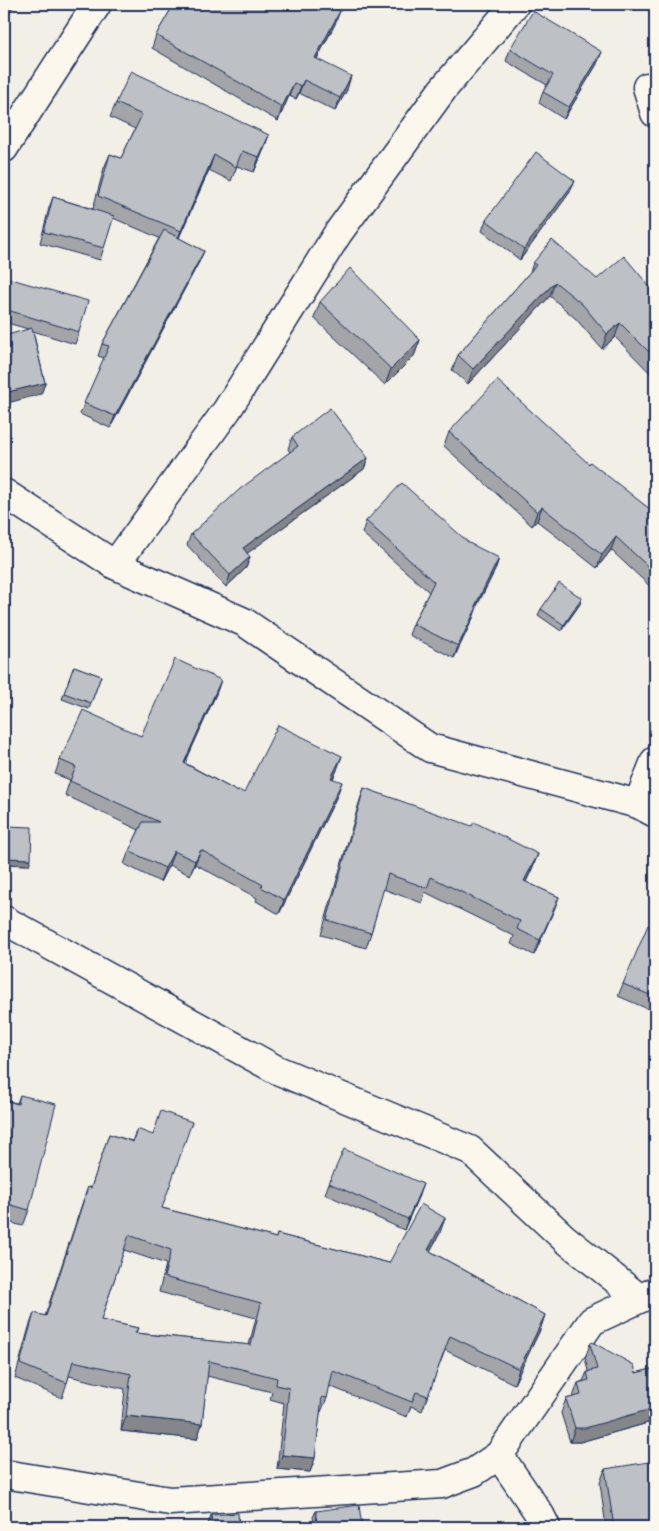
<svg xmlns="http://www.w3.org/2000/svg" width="659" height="1531" font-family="Delius,sans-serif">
  <rect width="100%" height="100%" fill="#f2efe6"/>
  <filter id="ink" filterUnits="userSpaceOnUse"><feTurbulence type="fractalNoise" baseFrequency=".02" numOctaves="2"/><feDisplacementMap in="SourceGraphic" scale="10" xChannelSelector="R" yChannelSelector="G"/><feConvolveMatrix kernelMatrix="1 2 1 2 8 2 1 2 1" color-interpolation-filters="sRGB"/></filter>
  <g filter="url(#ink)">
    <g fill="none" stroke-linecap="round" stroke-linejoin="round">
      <!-- minor casing -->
      <g stroke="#1b2f5e" stroke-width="31">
        <path id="minor" d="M647 87 655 113
          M4 148 97 4
          M4 493 115 565 244 622 430 748 638 804 655 813
          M115 565 227 410 338 233 443 89 515 4
          M638 804 655 761
          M4 920 277 1070 470 1150 564 1238 639 1298
          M499 1455 540 1515 546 1527
          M4 1474 170 1501 442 1484 474 1472 499 1455 592 1321 654 1292"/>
      </g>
      <!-- minor -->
      <use href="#minor" stroke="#fbf7ec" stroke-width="28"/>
    </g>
    <!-- wall -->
    <path fill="#a3a5a9" stroke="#1b2f5e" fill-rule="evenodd" d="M172 4H325L335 24 317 59 347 90 335 111 299 93 296 99 289 96 278 121 152 48 156 35 174 4Z
      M510 49 597 64 564 119 539 103 543 92 547 85 506 61Z
      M116 103 264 149 254 172 237 166 231 181 209 170 179 238 204 251 199 262 110 428 80 414 104 358 98 356 102 344 159 238 113 218 100 260 40 243 49 208 53 197 93 209 104 168 110 154 121 158 135 129 110 117Z
      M570 192 520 260 482 231 486 220Z
      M533 263 655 293V378L615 337 602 349 576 319 550 296 468 384 452 370 458 355 530 272Z
      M4 277 79 332 75 344 33 331 45 383 41 394 28 329 4 322Z
      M320 302 420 340 414 356 385 385 314 318Z
      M449 432 589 464 651 510 655 506V591L611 550 597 568 537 521 532 526 444 446Z
      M292 437 368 458 364 469 247 553 250 557 246 568 226 587 187 545 191 534 290 452 288 449Z
      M366 521 499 558 495 570 477 606 473 618 454 658 409 635 413 624 429 592 362 533Z
      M580 604 561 631 538 615 541 609Z
      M74 666 101 676 89 709 62 699Z
      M221 680 216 694 185 763 238 792 244 793 337 770 333 779 337 796 279 914 256 901 257 898 195 864 190 875 169 865 160 882 124 864 129 851 139 830 65 795 70 780 55 774 60 760 141 736Z
      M364 788 538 854 532 869 526 882 559 897 553 912 534 955 511 944 514 936 425 892 422 903 383 889 371 933 366 948 321 935 359 803Z
      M7 826 29 865 4 864 5 832Z
      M655 929V1012L618 996 623 984Z
      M20 1095 29 1210 23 1226 4 1221V1100L17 1103Z
      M137 1129 162 1208 276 1238 277 1234 389 1263 440 1233 430 1251 545 1315 540 1330 514 1384 445 1350 422 1411 411 1406 407 1417 329 1386 327 1398 321 1412H320L315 1458 310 1472 277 1469 284 1403 270 1399 272 1392 207 1376 202 1424 197 1439 121 1431 125 1389 69 1376 62 1398 15 1378 29 1327 34 1313 45 1316 83 1201 88 1187 91 1188 109 1134 132 1141ZM124 1250 166 1264 159 1292 256 1318 249 1345 136 1333 138 1328 101 1320Z
      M329 1183 419 1195 404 1230 325 1194Z
      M590 1344 636 1373 655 1368V1421L580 1442H570L561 1413 566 1399 573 1397 578 1383 583 1381 587 1372 588 1371 585 1358Z
      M605 1469 655 1527H606L600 1483Z
      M316 1511 362 1527H315L313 1517Z
      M211 1515 239 1527H207Z"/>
    <!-- shaded-wall -->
    <path fill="#848689" stroke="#1b2f5e" d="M7 4H17L4 15V7Z
      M340 11 335 24 310 71 315 58Z
      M602 52 597 64 564 119 569 107Z
      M351 76 347 90 335 111 340 98Z
      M304 80 299 93 296 99 301 86Z
      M294 83 289 96 278 121 282 107Z
      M269 135 264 149 254 172 259 157Z
      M214 155 209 170 175 245 181 231Z
      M575 181 570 192 520 260 524 249Z
      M204 251 199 262 110 428 115 416Z
      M555 282 550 296 468 384 473 369Z
      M620 323 615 337 602 349 607 334Z
      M420 340 414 356 385 385 391 369Z
      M45 383 41 394 4 404V393Z
      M368 458 364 469 238 560 243 548Z
      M542 507 537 521 532 526 537 512Z
      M616 537 611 550 597 568 602 555Z
      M250 557 246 568 226 587 230 575Z
      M499 558 495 570 471 617 475 606Z
      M582 598 580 604 561 631 564 625Z
      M477 607 473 618 454 658 458 646Z
      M221 680 216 694 179 777 184 763Z
      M342 756 337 770 326 792 331 778Z
      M342 782 337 796 279 914 284 900Z
      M201 850 195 864 190 875 195 861Z
      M174 851 169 865 160 882 165 868Z
      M538 854 532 869 519 896 524 881Z
      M5 858 31 859 29 865 4 864Z
      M559 897 553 912 534 955 540 940Z
      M423 1184 419 1195 404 1230 408 1219Z
      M445 1218 440 1233 423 1264 428 1250Z
      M545 1315 540 1330 514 1384 519 1369Z
      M655 1408V1421L580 1442H570L575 1428Z
      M126 1416 202 1424 197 1439 121 1431Z
      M282 1455 315 1458 310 1472 277 1469Z"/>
    <!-- building -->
    <path fill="#bdc0c4" stroke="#1b2f5e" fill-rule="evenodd" d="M174 4H325L340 11 315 58 351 76 340 98 304 80 301 86 294 83 282 107 156 35Z
      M533 11 602 52 569 107 543 92 553 75 510 49Z
      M131 71 269 135 259 157 242 151 236 167 214 155 181 231 98 196 110 154 121 158 142 115 116 103Z
      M536 152 575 181 524 249 486 220Z
      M53 197 114 216 104 248 44 232Z
      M164 230 204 251 115 416 84 403 109 346 102 344Z
      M552 240 597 279 624 256 655 293V358L620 323 607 334 582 304 555 282 473 369 458 355 536 265 533 263Z
      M350 268 420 340 391 369 320 302Z
      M4 277 88 301 79 332 4 309Z
      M32 328 45 383 4 393V336Z
      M497 380 589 464 590 462 651 510 655 506V573L616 537 602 555 542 507 537 512 449 432Z
      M330 408 368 458 243 548 250 557 230 575 191 534 240 489 298 446 292 437Z
      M402 483 469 543 499 558 475 606 477 607 458 646 413 624 434 582 366 521Z
      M559 583 582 598 564 625 541 609Z
      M175 659 221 680 184 763 238 792 239 790 244 793 278 725 342 756 331 778 342 782 284 900 261 887 263 885 201 850 195 861 174 851 165 868 129 851 143 822H159L70 781 76 767 60 760 83 710 141 736Z
      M74 666 101 676 91 703 64 693Z
      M364 788 472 826 474 822 538 854 524 881 559 897 540 940 517 929 520 921 431 877 427 888 388 874 371 933 327 920Z
      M7 826 32 827 31 859 5 858Z
      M648 925 655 929V997L623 984Z
      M20 1095 56 1104 29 1210 4 1203V1100L18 1104Z
      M161 1111 192 1122 162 1208 276 1238 277 1234 389 1263 421 1204 445 1218 428 1250 545 1315 519 1369 450 1336 428 1396 416 1392 412 1402 333 1371 327 1398 322 1397 315 1458 282 1455 289 1388 276 1385 277 1378 209 1361 202 1424 126 1416 131 1374 73 1361 67 1383 20 1364 34 1313 46 1316 88 1187 91 1188 109 1134 133 1142 137 1129 153 1135ZM129 1235 171 1250 164 1277 261 1303 251 1345 135 1333 138 1328 101 1320Z
      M344 1149 423 1184 408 1219 329 1183Z
      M592 1342 634 1365 636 1373 655 1368V1408L585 1428H575L566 1399 581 1395 578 1383 589 1380 587 1372 597 1369 590 1344Z
      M655 1461V1527H614L605 1469Z
      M359 1505 362 1527H317L316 1511Z
      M238 1513 239 1527H212L211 1515Z"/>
  </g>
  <!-- margin -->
  <rect width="659" height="1531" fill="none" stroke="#fbf7ec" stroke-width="20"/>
  <rect x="10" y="10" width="639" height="1511" fill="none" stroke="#1b2f5e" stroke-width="2" filter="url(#ink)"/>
</svg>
